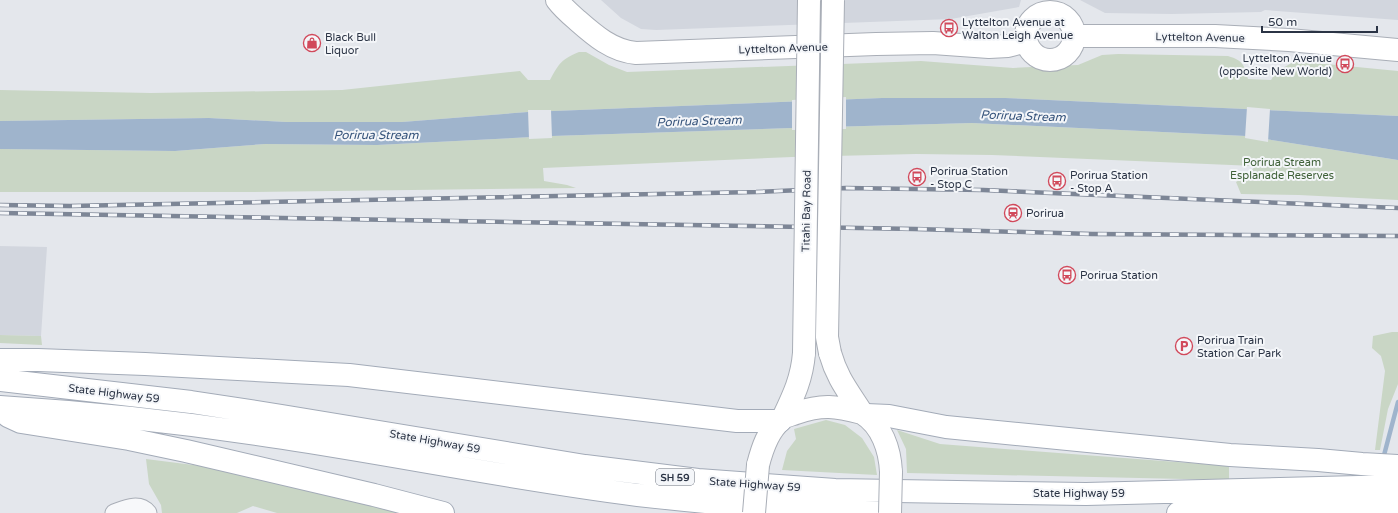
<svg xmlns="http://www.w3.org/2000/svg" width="1398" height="513" font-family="'Varela Round',sans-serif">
  <rect width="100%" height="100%" fill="#e4e7ec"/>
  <!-- built -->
  <path fill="#d2d6de" d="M601 0H1021L1019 7 951 19 656 30 641 29 621 18Z
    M1080 0H1398V20L1265 10 1261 12 1172 14 1105 13Z
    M0 246 47 247 41 336 0 335Z"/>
  <!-- green -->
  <path fill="#c9d6c5" d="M579 52H586L609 65 627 72 921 61 1013 68 1052 66 1078 65 1102 55 1118 54 1228 56C1244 61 1244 65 1248 79L1271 80 1276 72 1295 61 1398 71V116L1005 98H882L528 112 402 122H286L209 118 0 121V90L151 93 342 90 520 71 528 80H550C559 63 562 59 579 52Z
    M972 123 1246 136 1398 160V200L1299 195 1241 194 1236 182 1249 174 1255 166 992 155 916 154 792 157 543 168 544 181 567 185 576 188 247 192H0V149L175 151 265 144 377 145 552 136 792 128Z
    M1392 332H1398V384L1388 409 1380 450H1375L1385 371 1381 356 1372 348 1373 336Z
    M0 335 41 336 42 345 0 343Z
    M826 420 845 425 862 438 874 457 877 475 782 470 787 451 796 439 794 429Z
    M897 430 940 444 1229 466V480L907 473 906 449Z
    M146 459 225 469 406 513H277L253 506 237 513H162L161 505 149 484Z"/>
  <!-- water -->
  <path fill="#9fb4cc" d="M882 98H1005L1398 116V160L1246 136 972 123 792 128 552 136 377 145 265 144 175 151 0 149V121L209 118 286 122H402L528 112Z"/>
  <!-- pier -->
  <path fill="#e4e7ec" d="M846 97V129L792 130V100Z
    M1247 107 1270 109 1268 142 1245 138Z
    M528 110H551L552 138 529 139Z"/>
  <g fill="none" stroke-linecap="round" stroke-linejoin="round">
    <!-- stream -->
    <path stroke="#9fb4cc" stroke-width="4.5" d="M1383 459 1398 402"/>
    <!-- street casing -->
    <g stroke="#a9aeb7" stroke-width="19">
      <path id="street" d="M114 513C125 509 139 502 148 513"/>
    </g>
    <!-- secondary casing -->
    <g stroke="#a9aeb7" stroke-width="24">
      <path id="secondary" d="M557 0C563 8 570 14 577 20 594 35 612 51 636 53L876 44 933 43 989 47 1008 46 1026 41
        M1026 36a24 24 0 1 1 48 0a24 24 0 1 1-48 0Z
        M1074 36H1215L1289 40 1398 50
        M830 353C837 378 848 391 862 413
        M783 418C794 395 802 378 804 353
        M758 465C762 449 768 430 782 419 785 416 791 415 796 413 823 404 835 406 862 413 882 425 890 450 891 472"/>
    </g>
    <!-- primary casing -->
    <g stroke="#a3abb8" stroke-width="24">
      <path id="primary" d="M0 360H38L145 364 349 375 737 421H780
        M0 380 191 402 282 416 585 466 698 480 835 490 1086 494 1398 486
        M0 407C95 413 189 423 283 438 401 456 519 480 638 495 718 504 798 511 878 513
        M866 415 889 416 946 427 1230 455 1318 460 1362 464 1398 466
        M8 416 21 422 129 439 186 451 374 495 443 513
        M1178 513 1398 508"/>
    </g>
    <!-- street -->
    <use href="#street" stroke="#f7f8fa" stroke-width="17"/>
    <!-- secondary -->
    <use href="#secondary" stroke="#fff" stroke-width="22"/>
    <!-- primary -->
    <use href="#primary" stroke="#fff" stroke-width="22"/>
    <!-- rail casing -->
    <g stroke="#7d8696" stroke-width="4.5">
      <path id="rail" d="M0 205 70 206 756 192 846 188 983 190 1398 208
        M0 213 915 229 1092 234 1398 236"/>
    </g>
    <!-- rail -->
    <use href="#rail" stroke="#f4f6f9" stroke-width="3" stroke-dasharray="9" stroke-linecap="butt"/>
    <!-- secondary-bridge casing -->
    <g stroke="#a9aeb7" stroke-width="24" stroke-linecap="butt">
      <path id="secondary-bridge" d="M804 353 809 0
        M830 353 827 337 833 0
        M754 513 758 465
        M890 513 891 472"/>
    </g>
    <!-- secondary-bridge -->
    <use href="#secondary-bridge" stroke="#fff" stroke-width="22"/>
  </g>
  <!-- icons -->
  <defs>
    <g id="bus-ring" transform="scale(0.9)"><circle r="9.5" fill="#f4f6f9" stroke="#d1495b" stroke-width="1.5"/><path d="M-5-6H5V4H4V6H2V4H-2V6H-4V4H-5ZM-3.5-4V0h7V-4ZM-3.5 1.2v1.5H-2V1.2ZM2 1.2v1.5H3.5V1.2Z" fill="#d1495b"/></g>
    <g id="shop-ring" transform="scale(0.9)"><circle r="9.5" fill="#f4f6f9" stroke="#d1495b" stroke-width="1.5"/><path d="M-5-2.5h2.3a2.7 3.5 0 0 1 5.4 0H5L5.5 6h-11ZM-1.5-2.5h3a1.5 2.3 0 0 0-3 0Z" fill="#d1495b"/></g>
    <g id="station-ring" transform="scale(0.9)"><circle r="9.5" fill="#f4f6f9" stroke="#d1495b" stroke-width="1.5"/><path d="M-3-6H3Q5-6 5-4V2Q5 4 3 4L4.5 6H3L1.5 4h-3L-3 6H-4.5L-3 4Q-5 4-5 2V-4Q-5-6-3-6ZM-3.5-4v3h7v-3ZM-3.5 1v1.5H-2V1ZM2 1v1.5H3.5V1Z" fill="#d1495b"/></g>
    <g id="parking-ring" transform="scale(0.9)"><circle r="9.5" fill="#f4f6f9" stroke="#d1495b" stroke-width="1.5"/><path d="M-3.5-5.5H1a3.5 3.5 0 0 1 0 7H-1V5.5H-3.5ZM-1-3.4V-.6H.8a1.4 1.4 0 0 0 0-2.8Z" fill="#d1495b"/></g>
  </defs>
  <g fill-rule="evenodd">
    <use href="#bus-ring" x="949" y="28"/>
    <use href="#shop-ring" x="312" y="43"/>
    <use href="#bus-ring" x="1345" y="64"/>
    <use href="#bus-ring" x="917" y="177"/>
    <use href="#bus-ring" x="1057" y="181"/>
    <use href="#station-ring" x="1013" y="213"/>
    <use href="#bus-ring" x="1067" y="275"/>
    <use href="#parking-ring" x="1184" y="346"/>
  </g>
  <g text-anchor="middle" stroke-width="4" stroke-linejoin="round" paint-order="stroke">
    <!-- shield labels -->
    <rect fill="#f4f6f9" stroke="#676e7b" stroke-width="1" x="656" y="469" width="38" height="16" rx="3"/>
    <g font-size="10" font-weight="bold" fill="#2b3445">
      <text x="675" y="481">SH 59</text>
    </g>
    <!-- poi labels -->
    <g font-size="11" fill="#2b3445" stroke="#f4f6f9" text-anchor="start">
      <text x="962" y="26">Lyttelton Avenue at<tspan x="962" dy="13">Walton Leigh Avenue</tspan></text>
      <text x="325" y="41">Black Bull<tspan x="325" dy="13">Liquor</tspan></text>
      <text x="1332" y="62" text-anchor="end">Lyttelton Avenue<tspan x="1332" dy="13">(opposite New World)</tspan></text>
      <text x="930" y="175">Porirua Station<tspan x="930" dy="13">- Stop C</tspan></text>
      <text x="1070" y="179">Porirua Station<tspan x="1070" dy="13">- Stop A</tspan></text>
      <text x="1026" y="217">Porirua</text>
      <text x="1080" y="279">Porirua Station</text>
      <text x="1197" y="344">Porirua Train<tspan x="1197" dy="13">Station Car Park</tspan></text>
    </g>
    <!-- street labels -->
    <g font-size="11" fill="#2b3445" stroke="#f4f6f9">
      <text transform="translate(1200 37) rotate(1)" y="4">Lyttelton Avenue</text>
      <text transform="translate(783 48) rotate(-2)" y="4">Lyttelton Avenue</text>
      <text transform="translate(806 211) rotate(-89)" y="4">Titahi Bay Road</text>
      <text transform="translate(114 393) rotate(7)" y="4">State Highway 59</text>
      <text transform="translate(435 441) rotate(10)" y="4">State Highway 59</text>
      <text transform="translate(755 484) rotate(4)" y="4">State Highway 59</text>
      <text x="1079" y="497">State Highway 59</text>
    </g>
    <!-- park labels -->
    <g font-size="11" fill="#3f6138" stroke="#f4f6f9">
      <text x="1282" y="166">Porirua Stream<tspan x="1282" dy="13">Esplanade Reserves</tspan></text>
    </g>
    <!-- water labels -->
    <g font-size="12" font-style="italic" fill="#34527a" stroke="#f4f6f9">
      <text transform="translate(1023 116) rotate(2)" y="4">Porirua Stream</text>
      <text transform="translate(699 121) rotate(-2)" y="4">Porirua Stream</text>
      <text x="376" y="139">Porirua Stream</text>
    </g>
  </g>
  <!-- scale -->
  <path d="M1262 26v6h115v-6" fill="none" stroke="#2b3445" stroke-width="2"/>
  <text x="1268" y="26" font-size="12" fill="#2b3445" stroke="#f4f6f9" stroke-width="3" paint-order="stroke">50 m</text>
</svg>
